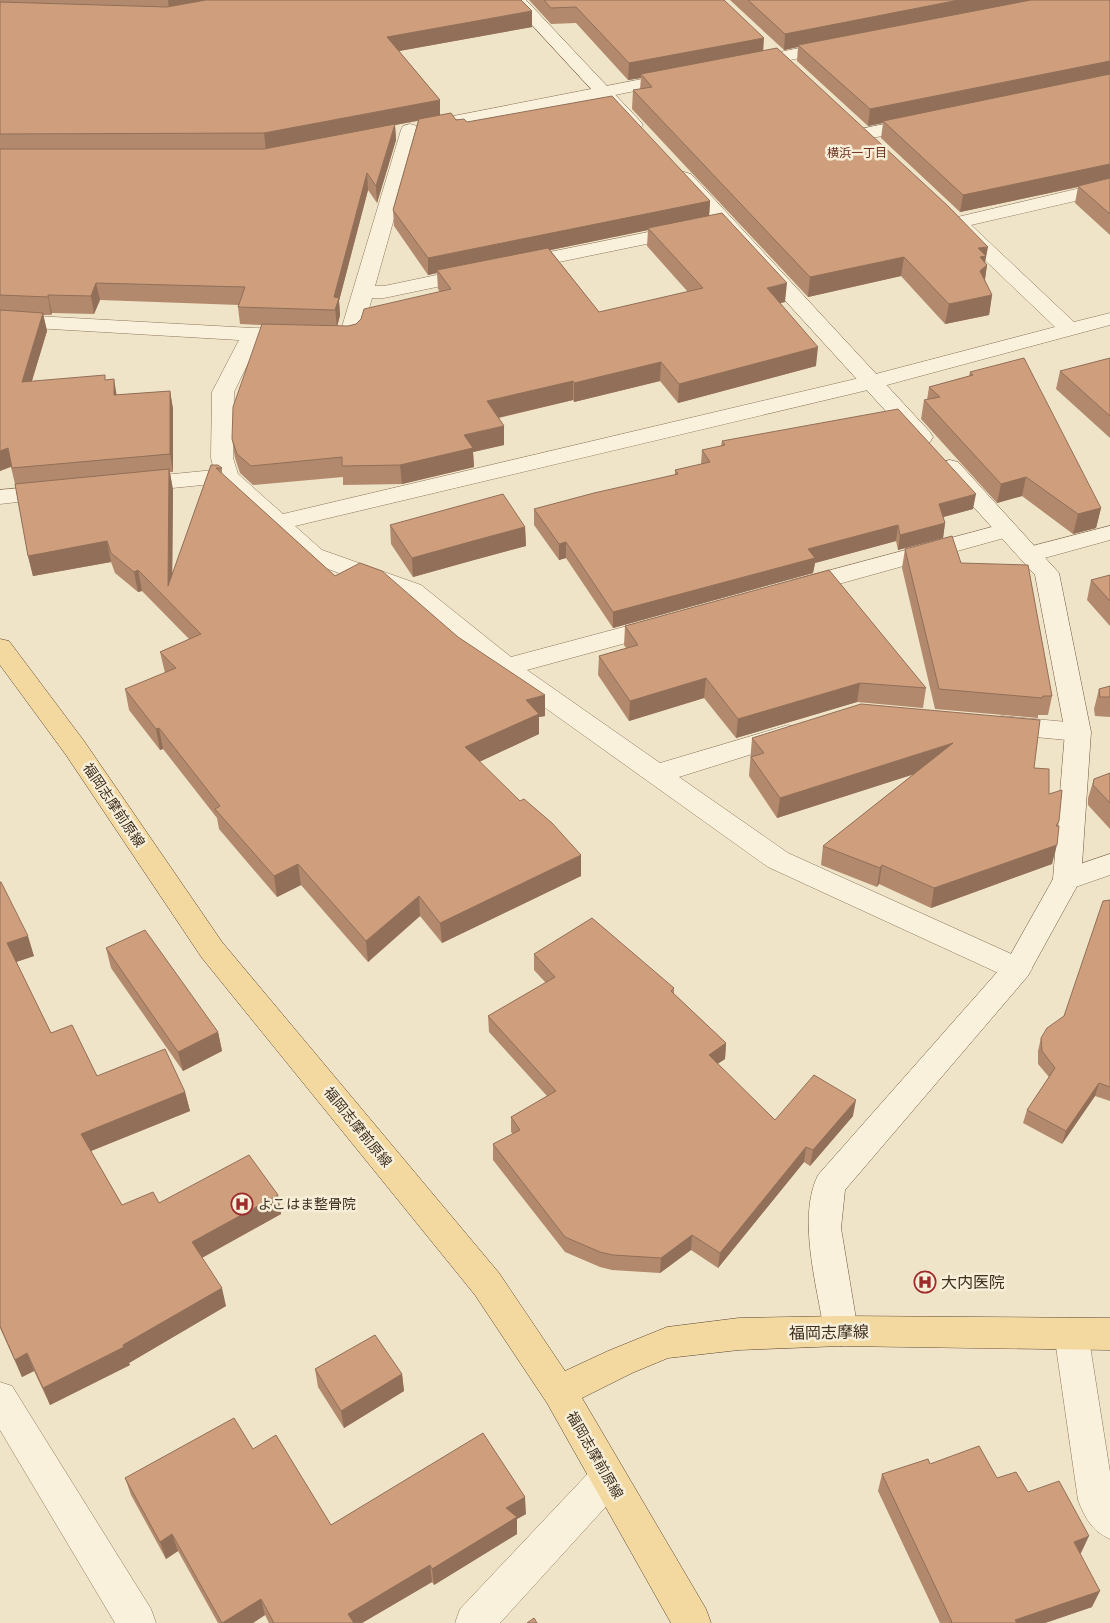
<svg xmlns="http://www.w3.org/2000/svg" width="1110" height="1623" font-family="'Roboto Serif','Noto Sans JP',serif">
  <rect width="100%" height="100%" fill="#f0e4c8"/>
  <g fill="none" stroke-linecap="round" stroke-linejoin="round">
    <!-- street casing -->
    <g stroke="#8d765c" stroke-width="1">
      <path id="street" d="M835 41 841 42 844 46 841 50 749 68 743 67 740 63 743 59 749 58Z
        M678 72 684 73 687 77 684 81 428 133 421 131 419 127 421 123 428 121Z
        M918 117 924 119 927 123 924 127 863 140 856 138 854 134 856 130Z
        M410 124 417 126 419 130 375 286H384L475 267 482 269 485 273 482 277 475 279 384 298H372L361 337 357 341 350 343 259 341 234 392 233 458 238 474 283 514 868 376 1055 327 946 223 949 219 1110 181V193L971 225 1074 322 1110 313V325L872 389 295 526 322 550 421 585 511 657 661 617 670 619 674 625 670 631 527 670 660 763 788 725 797 728 801 734 797 740 679 777 788 853 1027 961 1032 969 1027 977 1017 980 1007 977 768 867 505 679 403 597 304 560 222 483 133 492 125 490 121 485 125 480 133 478 214 470 211 458 212 392 239 340 0 326V314L252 328 341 330 401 130 403 126Z
        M683 225 690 227 693 231 690 235 520 270 513 268 510 264 513 260 520 258Z
        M53 485 61 487 65 492 61 497 0 504V490Z
        M1007 523 1015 525 1019 530 1015 535 799 595 790 593 787 587 790 581Z
        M1110 526V540L1030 562 1021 559 1018 554 1021 549Z
        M1002 716 1078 723 1087 726 1091 732 1087 738 1078 741 1002 734 993 731 989 725 993 719Z
        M1110 854V875L1067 890 1057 886 1053 879 1057 872Z
        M1071 1318 1083 1322 1088 1333 1110 1472V1539C1092 1531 1085 1518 1078 1500L1054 1333 1059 1322Z
        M0 1382 12 1386 151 1609 156 1623H115L0 1430Z
        M608 1461 621 1466 626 1478 621 1490 500 1623H455L460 1609 595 1466Z"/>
    </g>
    <!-- secondary casing -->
    <g stroke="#6f573f" stroke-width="1">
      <path id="secondary" d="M509 0H526L640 121 643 125 640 129 634 131 628 129Z
        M684 172 691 174 930 432 933 437 930 442 922 444 914 442 677 182 674 178 677 174Z
        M950 460 958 462 1059 573 1091 732 1081 879 1027 977 845 1190 841 1228 858 1331 853 1342 841 1346 829 1342 824 1331C817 1286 797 1217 818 1175L1007 961 1053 879 1065 732 1035 575 942 472 939 467 942 462Z"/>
    </g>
    <!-- primary casing -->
    <g stroke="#5b4430" stroke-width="1">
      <path id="primary" d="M0 639 9 641 84 741 222 942 499 1273 565 1371 608 1351 667 1327 739 1318 841 1316 1110 1318V1350L841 1346 739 1350 668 1358 632 1373 582 1398 706 1609 711 1623H671L547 1403 475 1295 202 958 66 755 0 665Z"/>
    </g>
    <!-- street -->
    <use href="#street" fill="#faf1dc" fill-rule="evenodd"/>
    <!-- secondary -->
    <use href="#secondary" fill="#faf1dc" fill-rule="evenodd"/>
    <!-- primary -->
    <use href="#primary" fill="#f3d9a0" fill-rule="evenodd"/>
  </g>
  <!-- wall -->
  <path fill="#b2896c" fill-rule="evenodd" d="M0 0H521L532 11V27L399 51 440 100V115L467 122 710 201 709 215 785 302 780 303 816 366 678 403 660 381 574 402 573 400 499 418 504 426V445L473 452 474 467 402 484 343 485V477L253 485 240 473 235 458 232 439 262 325 240 324 238 307 239 305 100 300 94 314 52 313 51 315H43L47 331 32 381 106 380 117 395 170 391 173 409V472H170L173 490 172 575 211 465 222 468V474L335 576 545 716 539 717V734L479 762 581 876 442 943 420 916 368 962 301 885 277 897 219 829 217 818 163 749 160 750 129 710 125 689 165 673 160 652 189 639 142 591 138 592 115 573 111 562 33 576 28 556 15 484 11 467 0 471ZM418 121 393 210 394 226 428 275 437 273 438 289 440 292 356 324 348 326H337L340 315 339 301 368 190 377 203 396 140 395 125ZM648 230 647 246 688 292 599 312 550 250Z
    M529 0H724L763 50 987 265 985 280 992 295 989 315 945 324 901 276 808 297 632 109 633 90 640 89 641 78 628 80 576 23 551 24Z
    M730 0H1110V235L1075 203 1078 187 960 212 881 138 883 123 868 126 797 61 798 47 784 50Z
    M1110 358V438L1056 389 1060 371Z
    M970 372 1101 508 1096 528 1073 534 1022 496 997 503 921 419 924 400H927L929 387 969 376Z
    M722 441 973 509 943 517 945 523 943 538 898 550 896 541 815 563 813 573 613 628 566 558 559 560 534 525V509L675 475V470L701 464 702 450 721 446Z
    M390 525 525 527 526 546 474 560 413 577 391 544Z
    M905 549 961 563 1052 696 1048 715H1038V718L935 709 902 568Z
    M1110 575V626L1087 600 1091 580Z
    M625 626 926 688 923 708 857 702 736 738 704 698 629 721 598 675 599 656 626 648 624 645Z
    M1110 686V717L1095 716 1094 709 1099 689Z
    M752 738 1034 768 1049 794 1059 821 1052 864 931 908 879 884 877 887 821 865 823 846 914 774 777 818 749 776Z
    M1110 773V829L1088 805V798L1094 779Z
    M0 882 34 956 16 962 51 1033 97 1076 185 1092 190 1111 91 1151 122 1205 278 1195 281 1214 202 1258 226 1306 129 1363 130 1365 50 1405 34 1371 22 1377 0 1328Z
    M1110 900V1101L1095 1096 1062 1144 1023 1123 1027 1110 1049 1077 1038 1064V1051L1041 1038 1064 1016Z
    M106 948 218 1032 222 1051 183 1071 111 968Z
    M534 954 674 988V994L726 1043 725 1059 717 1064 775 1120 853 1116 810 1166 804 1162 718 1268 691 1250 660 1273 612 1270 600 1267 565 1252 493 1160V1144L513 1134 511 1132V1117L547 1096 489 1032 488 1016 546 983 534 970Z
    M315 1369 402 1374 404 1391 344 1428 318 1387Z
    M253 1449 331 1525 526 1514 517 1519V1534L434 1585 432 1582 362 1623H269L265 1615 253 1623H218L178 1551 166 1559 131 1495 125 1478Z
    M930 1464 997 1478 1028 1492 1081 1553H1080L1092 1607 1045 1623H940L878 1491 882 1474Z"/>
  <!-- shaded-wall -->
  <path fill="#916f58" d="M168 0H220L169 9Z
    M959 0H1038L798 45V47L784 50 785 34Z
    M532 11V27L388 53 387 37Z
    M764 38 763 54 641 74V78L628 80 629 63Z
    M1110 61V77L883 121V123L868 126 870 109Z
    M440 100V116L395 125 396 140 377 203 376 186 395 125 266 150 264 133Z
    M1110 164V180L960 212 963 195Z
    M367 173 368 190 339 301 340 315 337 328 334 297Z
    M710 201 709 218 648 228V230L439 273 437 270V273L428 275V258Z
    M988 247 984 268 987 265 984 285 979 276 978 248Z
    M904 257 901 276 808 297 810 277Z
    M96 283 100 300 94 314 91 296Z
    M787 283 785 302 766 306 767 288Z
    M48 295 52 313 51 315 48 297Z
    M992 295 989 315 945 324 949 304Z
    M43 313 47 331 26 400 22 382Z
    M818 347 816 366 678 403 679 384Z
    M661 362 660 381 574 402V383Z
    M114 379 117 397 114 395Z
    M573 381V400L488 420 487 401Z
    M170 391 173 409V472L170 454Z
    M504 426V445L473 452 474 467 402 484 400 465 464 435Z
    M8 448 12 466 0 471V451Z
    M169 469 173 490 172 604 168 586Z
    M1026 477 1022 496 997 503 1001 484Z
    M976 494 973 509 936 519 939 504Z
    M1101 508 1096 528 1073 534 1078 514Z
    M945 523 943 538 898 550 900 535Z
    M898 525 896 541 815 563 813 573 613 628V612L808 549Z
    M525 527 526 546 474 560 413 577 412 558 473 541Z
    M107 541 111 562 33 576 28 556Z
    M566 542V558L559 560V544Z
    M138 570 142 591 138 592 134 572Z
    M706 678 704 698 629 721 630 701Z
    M860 683 857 702 736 738 738 719Z
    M545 695V716L539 717V734L466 768 465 747 526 700Z
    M159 728 163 749 160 750 156 729Z
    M953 743 949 763 777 818 780 798Z
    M1057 845 1052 864 931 908 934 888Z
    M581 855V876L442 943 440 923Z
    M298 864 301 885 277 897 274 876Z
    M882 865 879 884 877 887 880 868Z
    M419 896 420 916 368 962 366 941Z
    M28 936 34 956 13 963 7 943Z
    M218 1032 222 1051 183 1071 178 1052Z
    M726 1043 725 1059 707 1071 709 1055Z
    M1099 1083 1095 1096 1062 1144 1066 1131Z
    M185 1092 190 1111 86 1153 81 1134Z
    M856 1100 853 1116 810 1166 813 1150Z
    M806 1147 804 1162 718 1268 720 1253Z
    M278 1195 281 1214 196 1261 192 1242Z
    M692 1235 691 1250 660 1273 661 1258Z
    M222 1288 226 1306 129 1363 130 1365 50 1405 43 1388 123 1345Z
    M27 1353 34 1371 22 1377 15 1360Z
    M402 1374 404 1391 344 1428 341 1411Z
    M525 1497 526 1514 517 1519V1534L434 1585 432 1569 506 1508Z
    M172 1534 178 1551 166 1559 160 1542Z
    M1089 1536 1081 1553 1067 1558 1074 1542Z
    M430 1565 432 1582 362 1623H349L348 1614Z
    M1100 1591 1092 1607 1045 1623H1014L1015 1620Z
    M261 1599 265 1615 253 1623H222Z"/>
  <!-- building -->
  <path fill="#cf9f7d" stroke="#916f58" d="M206 0H521L532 11 387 37 440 100 264 133 0 134V2L167 7Z
    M544 0H724L764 38 629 63 576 7 551 8Z
    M748 0H959L785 34Z
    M1031 0H1110V61L870 109 798 45Z
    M777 48 948 206 988 247 978 248 986 256 980 257 987 265 980 271 992 295 949 304 904 257 810 277 633 90 652 87 641 74Z
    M1110 74V164L963 195 883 121Z
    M612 96 710 201 428 258 393 210 419 119 451 113 456 120 464 119 467 122Z
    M395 124 376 186 367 173 334 297 339 298 335 310 238 307 245 287 96 283 91 296 48 295V297L0 295V149H264Z
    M1110 178V214L1078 186Z
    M722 213 787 283 767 288 818 347 679 384 661 362 574 383 573 381 487 401 504 426 464 435 473 448 400 465 342 466V457L251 466 237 454 232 439 233 407 262 324 348 326 356 324 361 319 364 309 451 289 437 270 548 248 599 312 703 288 648 228Z
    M0 310 43 313 22 382 105 375V380L114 379V395L170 391V454L12 468 8 448 0 451Z
    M1024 358 1101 508 1078 514 1026 477 1001 484 924 400 940 397 929 387 973 375 970 372Z
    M1110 358V416L1060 371Z
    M898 409 976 494 939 504 945 523 900 535 898 525 808 549 815 558 613 612 566 542 559 544 534 509 594 493 678 474 675 470 710 462 702 450 725 445 722 441Z
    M211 465H218L222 468H216L335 576 360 563 382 571 458 637 545 695 526 700 539 714 465 747 520 801 524 799 552 823 581 855 440 923 419 896 366 941 298 864 274 876 215 809 220 806 159 728 156 729 125 689 176 668 160 652 201 634 138 570 134 572 111 553 107 541 28 556 15 484 169 469 168 586Z
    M503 494 525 527 473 541 412 558 390 525Z
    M952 536 961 563 1028 565 1052 696H1043L1042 698 939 689 905 549Z
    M829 570 926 688 860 683 738 719 706 678 630 701 599 656 638 645 625 626Z
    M1110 575V601L1091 580Z
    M1110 686V697H1100L1099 689Z
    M861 704 1040 720 1034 768 1049 769V794L1062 790 1059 821 1056 826H1059L1057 845 934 888 882 865 880 868 823 846 953 743 780 798 751 757 764 753 752 738Z
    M1110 773V803L1093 785 1094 779Z
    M0 882H1L28 936 7 943 51 1033 72 1025 97 1076 165 1049 185 1092 81 1134 122 1205 153 1192 159 1203 249 1155 278 1195 192 1242 222 1288 123 1345 124 1347 43 1388 27 1353 15 1360 0 1326Z
    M1110 900V1087L1099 1083 1066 1131 1027 1110 1055 1068 1042 1051 1041 1038 1047 1028 1064 1016 1103 901Z
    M592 918 674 988 671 991 726 1043 709 1055 775 1120 814 1075 856 1100 813 1150 806 1147 720 1253 692 1235 661 1258 613 1255 600 1252 565 1237 493 1144 520 1130 511 1117 556 1091 488 1016 555 977 534 954Z
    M145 930 218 1032 178 1052 106 948Z
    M375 1335 402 1374 341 1411 315 1369Z
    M234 1418 253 1449 276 1435 331 1525 483 1433 525 1497 506 1508 517 1517 432 1569 430 1565 348 1614 354 1623H274L261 1599 222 1623 172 1534 160 1542 125 1478Z
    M979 1446 997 1478 1016 1472 1028 1492 1059 1481 1089 1536 1074 1542 1100 1591 1015 1620 1017 1623H950L952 1622 882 1474 928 1459 930 1464Z
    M534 1618 537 1623H527Z"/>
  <!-- icons -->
  <defs>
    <g id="hospital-ring" transform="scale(1.125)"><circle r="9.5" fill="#f7eed8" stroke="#9e2a2b" stroke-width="1.5"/><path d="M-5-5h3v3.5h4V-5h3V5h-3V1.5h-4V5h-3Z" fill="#9e2a2b"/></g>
  </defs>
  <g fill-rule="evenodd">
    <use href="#hospital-ring" x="242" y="1204"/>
    <use href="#hospital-ring" x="925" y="1282"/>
  </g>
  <g text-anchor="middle" stroke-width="5" stroke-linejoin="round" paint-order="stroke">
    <!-- far-neighbourhood labels -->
    <g font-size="12" fill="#6b2e1e" stroke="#f7eed8">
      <text x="857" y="157">横浜一丁目</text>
    </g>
    <!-- street labels -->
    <g font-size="14" fill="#3d2e20" stroke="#f7eed8">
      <text transform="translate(114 805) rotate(56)" y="5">福岡志摩前原線</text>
      <text transform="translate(358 1127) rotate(51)" y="5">福岡志摩前原線</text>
      <text transform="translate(595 1455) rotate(60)" y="5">福岡志摩前原線</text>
    </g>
    <!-- poi labels -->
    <g font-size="14" fill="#3d2e20" stroke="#f7eed8" text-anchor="start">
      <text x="258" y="1209">よこはま整骨院</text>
    </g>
    <!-- near-poi labels -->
    <g font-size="16" fill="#3d2e20" stroke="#f7eed8" text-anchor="start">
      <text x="941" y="1288">大内医院</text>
    </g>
    <!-- near-street labels -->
    <g font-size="16" fill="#3d2e20" stroke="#f7eed8">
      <text transform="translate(829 1332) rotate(-1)" y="6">福岡志摩線</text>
    </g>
  </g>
</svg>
